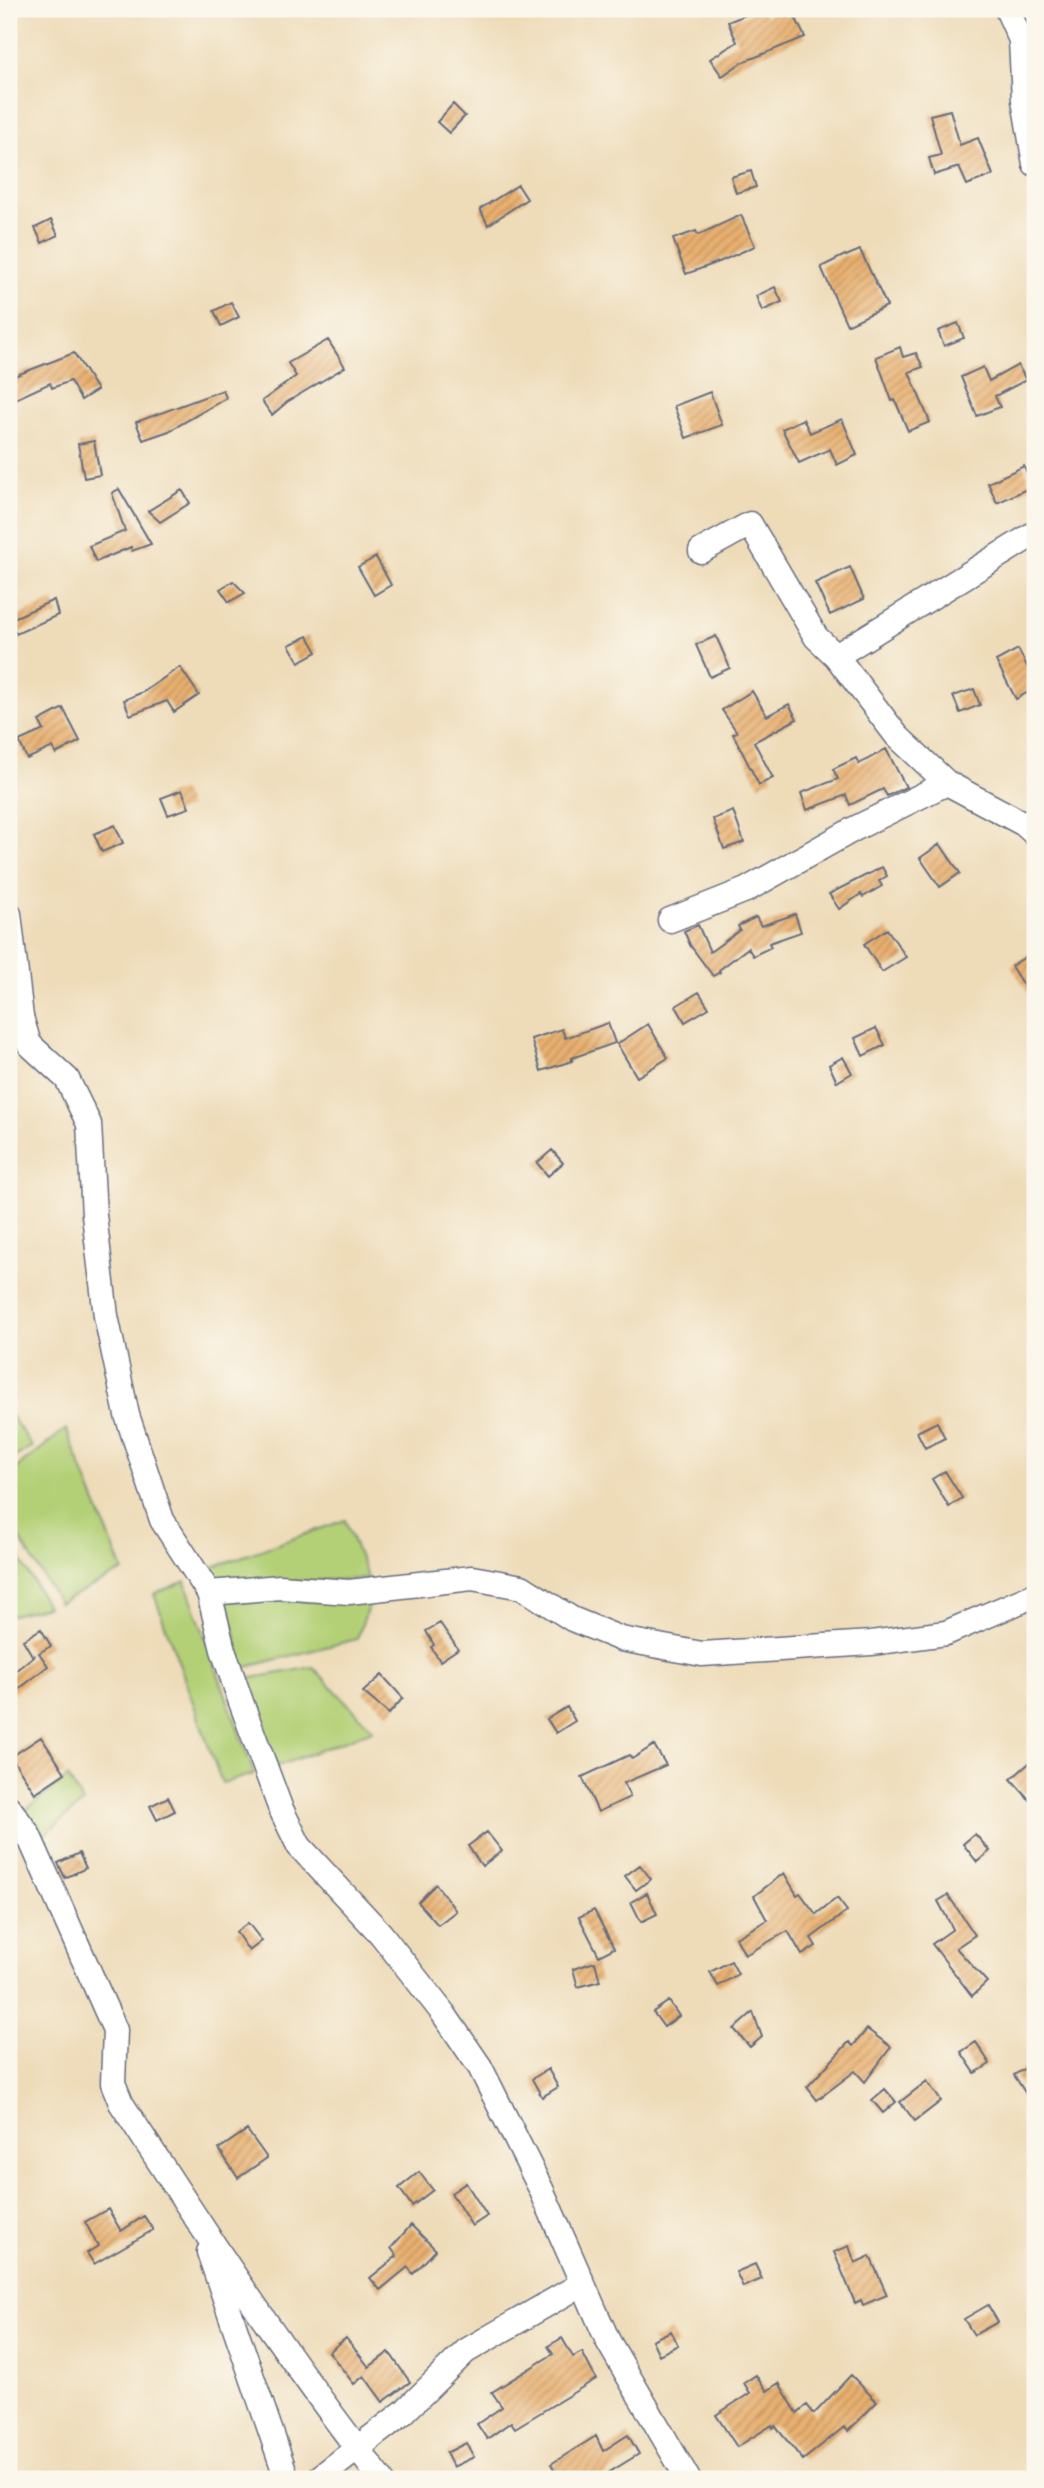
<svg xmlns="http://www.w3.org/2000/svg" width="1044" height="2488" font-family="Delius,sans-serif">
  <defs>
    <pattern id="building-hatch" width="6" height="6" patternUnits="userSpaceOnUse" patternTransform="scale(1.75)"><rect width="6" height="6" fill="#e9b06f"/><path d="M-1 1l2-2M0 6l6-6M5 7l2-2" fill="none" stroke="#bc905e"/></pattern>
  </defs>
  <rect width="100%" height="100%" fill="#fbf7ec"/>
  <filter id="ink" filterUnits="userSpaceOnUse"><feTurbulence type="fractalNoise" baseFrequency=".0143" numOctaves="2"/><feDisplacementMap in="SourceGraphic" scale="14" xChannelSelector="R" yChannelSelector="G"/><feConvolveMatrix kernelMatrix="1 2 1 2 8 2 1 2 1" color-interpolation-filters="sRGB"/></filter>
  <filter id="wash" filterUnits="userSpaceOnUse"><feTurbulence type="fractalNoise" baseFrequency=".00686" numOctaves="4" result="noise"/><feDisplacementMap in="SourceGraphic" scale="28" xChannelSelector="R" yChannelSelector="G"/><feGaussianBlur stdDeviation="1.57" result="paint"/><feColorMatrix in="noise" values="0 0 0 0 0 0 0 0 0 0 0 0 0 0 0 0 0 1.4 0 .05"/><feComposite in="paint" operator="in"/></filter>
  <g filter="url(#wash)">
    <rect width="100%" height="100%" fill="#eedcb9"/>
    <!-- green -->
    <path fill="#b3d076" stroke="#67806a" stroke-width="2" d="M9 1413 32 1446 9 1461Z
      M66 1429 123 1571 59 1603 9 1521V1474Z
      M345 1520 368 1579 213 1584 204 1570Z
      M9 1539 47 1606 9 1616Z
      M185 1581 254 1774 222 1783 154 1594Z
      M227 1601H370L357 1639 243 1668Z
      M313 1667 373 1730 275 1767 241 1680Z
      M68 1777 83 1803 40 1838 20 1814Z"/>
    <g id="blocks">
      <!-- building -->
      <path fill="url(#building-hatch)" d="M760 9H762L765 16 780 9H791L805 37 741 63 722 76 710 59 737 42 728 22Z
        M453 104 465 116 449 133 437 122Z
        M950 110 960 145 978 138 993 175 967 185 959 167 934 175 929 158 941 155 930 115Z
        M751 171 756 187 736 193 731 177Z
        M518 185 527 199 488 225 480 209Z
        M741 215 755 246 719 262 686 274 673 239 696 231 698 235Z
        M51 220 58 235 42 243 35 228Z
        M860 250 887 306 847 325 821 267 845 255 846 256Z
        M775 287 782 302 762 311 756 296Z
        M231 302 239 317 221 326 214 311Z
        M958 323 964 338 944 346 938 331Z
        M328 340 345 367 287 402 272 415 262 401 296 376 288 363Z
        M900 347 903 357 916 353 923 367 909 372 930 422 908 431 895 400 892 401 876 357Z
        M74 353 97 390 81 400 70 381 52 388 50 383 9 402V378Z
        M1018 365 1026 380 995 396 1000 407 977 416 961 377 983 367 989 381Z
        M223 390 226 398 169 431 143 440 136 422Z
        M710 392 722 425 686 438 674 406Z
        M803 419 810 433 842 419 857 455 837 465 830 449 799 463 782 429Z
        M94 441 100 475 84 478 78 444Z
        M1024 466 1033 486 997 503 988 483Z
        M119 489 151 544 132 551 131 547 96 562 89 546 125 531 112 493Z
        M182 490 190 503 160 522 148 511Z
        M376 557 391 585 374 595 358 567Z
        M850 567 864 599 830 615 815 583Z
        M233 581 245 593 229 602 220 589Z
        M54 600 58 615 16 634 9 620Z
        M308 636 317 652 299 662 289 645Z
        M716 636 730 668 710 677 696 645Z
        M1018 649 1035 682V688L1016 699 996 661Z
        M180 667 199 695 174 712 167 701 130 715 124 700 143 692Z
        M974 689 980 705 960 713 953 696Z
        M752 691 767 716 789 704 797 719 754 742 773 778 759 785 733 734 737 732 722 710Z
        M63 708 80 741 56 754 53 747 27 759 19 741 44 730 39 721Z
        M886 749 906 787 887 796 883 789 850 805 846 795 807 810 801 793 838 779 833 769 856 758 859 764Z
        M182 790 189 808 168 815 161 798Z
        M733 811 744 842 724 849 713 819Z
        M115 825 123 843 102 852 94 834Z
        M940 844 960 873 940 887 920 858Z
        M882 867 887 876 879 881 882 886 863 897 861 894 839 909 829 894Z
        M795 914 801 932 769 943 771 947 753 956 748 948 719 970 720 972 713 976 690 945 684 931 698 925 710 952 740 930 738 926 756 917 761 926Z
        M887 929 906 957 882 972 864 944Z
        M1035 951V1004L1011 966Z
        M699 992 709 1008 685 1022 676 1006Z
        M608 1023 615 1043 572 1058V1061L541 1071 531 1039 562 1029 565 1038Z
        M648 1024 668 1058 637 1077 617 1044Z
        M876 1028 885 1045 863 1056 855 1038Z
        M843 1057 852 1073 837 1082 829 1065Z
        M552 1150 563 1163 548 1176 537 1163Z
        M937 1422 945 1438 925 1448 917 1432Z
        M945 1471 962 1498 949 1507 932 1479Z
        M440 1623 458 1649 440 1661 431 1647 434 1645 426 1631Z
        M41 1629 51 1646 39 1653 48 1666 9 1697V1676L35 1655 33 1657 23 1640Z
        M382 1675 403 1698 389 1714 363 1692Z
        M567 1707 575 1721 556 1733 547 1719Z
        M41 1737 65 1773 35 1793 11 1757Z
        M654 1745 666 1765 624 1783 630 1797 598 1812 582 1777 629 1755 632 1759Z
        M1035 1758V1806L1011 1779Z
        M168 1797 175 1811 157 1820 150 1806Z
        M487 1832 502 1851 482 1866 468 1846Z
        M975 1834 990 1851 977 1862 963 1844Z
        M79 1853 86 1868 65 1878 58 1863Z
        M640 1865 651 1879 636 1890 625 1876Z
        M784 1873 797 1895 800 1893 816 1914 837 1898 847 1911 811 1938 816 1946 802 1955 788 1931 745 1955 736 1938 767 1920 754 1896Z
        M436 1884 456 1911 438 1925 418 1902Z
        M647 1893 657 1914 641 1922 631 1902Z
        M948 1895 975 1935 956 1948 987 1982 972 1996 932 1944 953 1929 938 1901Z
        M594 1910 614 1948 599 1956 579 1917Z
        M248 1923 262 1941 249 1951 236 1932Z
        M731 1961 738 1974 718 1986 710 1972Z
        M595 1962 600 1981 578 1987 573 1969Z
        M669 2001 679 2016 664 2027 653 2012Z
        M753 2012 762 2037 750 2047 734 2029Z
        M867 2029 891 2047 865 2082 855 2071 817 2100 807 2087 849 2042 853 2046Z
        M976 2042 990 2064 975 2073 961 2052Z
        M1035 2062V2108L1014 2075Z
        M548 2069 558 2087 542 2097 532 2079Z
        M927 2081 941 2101 915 2121 900 2102Z
        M885 2089 896 2102 883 2113 872 2100Z
        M247 2130 267 2158 238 2178 219 2149Z
        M419 2172 433 2190 412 2206 399 2188Z
        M466 2183 487 2216 472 2226 451 2193Z
        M108 2209 121 2231 144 2216 153 2230 94 2264 87 2253 98 2246 85 2222Z
        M411 2225 436 2250 413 2274 408 2267 380 2290 370 2278 397 2256 391 2248Z
        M849 2246 855 2263 870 2256 887 2295 863 2305 861 2300 855 2303 834 2252Z
        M755 2264 762 2279 743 2287 736 2272Z
        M988 2305 998 2322 974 2335 964 2319Z
        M671 2331 678 2345 659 2355 652 2340Z
        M346 2338 369 2367 389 2352 410 2382 383 2402 364 2376 354 2384 329 2352Z
        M562 2338 573 2357 582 2352 596 2379 515 2428 511 2422 487 2439 477 2424 502 2407 492 2392 553 2354 548 2346Z
        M756 2375 767 2391 779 2383 797 2413 807 2405 814 2414 851 2375 877 2402 848 2431 844 2427 803 2460 775 2426 773 2428 772 2425 737 2447 716 2415 750 2393 744 2383Z
        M628 2435 639 2454 598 2479H560L551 2464 596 2436 603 2451Z
        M466 2443 474 2457 453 2467 446 2453Z"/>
    </g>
  </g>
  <g filter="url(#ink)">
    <use href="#blocks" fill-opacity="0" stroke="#656c7e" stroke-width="2"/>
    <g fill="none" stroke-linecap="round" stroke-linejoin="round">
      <!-- street casing -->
      <g stroke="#656c7e" stroke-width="27">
        <path id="street" d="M1007 9 1021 40 1024 100 1035 164
          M701 551 750 524 816 637 836 656 897 736 947 783 1024 824 1035 834
          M836 656 1035 533
          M9 914 21 1017 29 1044 67 1079 89 1124 94 1215 106 1316 127 1415 162 1520 209 1593 280 1587 349 1592 472 1578 522 1587 572 1619 621 1639 702 1654 871 1643 946 1633 1035 1595
          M670 920 746 890 854 829 947 783
          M209 1593 223 1650 241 1702 280 1807 299 1846 381 1934 443 2013 480 2067 541 2189 608 2341 688 2479
          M9 1808 28 1834 115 2030 113 2083 121 2103C204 2231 287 2359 381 2479
          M209 2252 287 2479
          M318 2479 404 2412 466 2351 582 2284"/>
      </g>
      <!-- street -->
      <use href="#street" stroke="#fff" stroke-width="24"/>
    </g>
  </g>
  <!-- margin -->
  <rect width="1044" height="2488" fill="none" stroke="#fbf7ec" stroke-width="35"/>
</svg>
